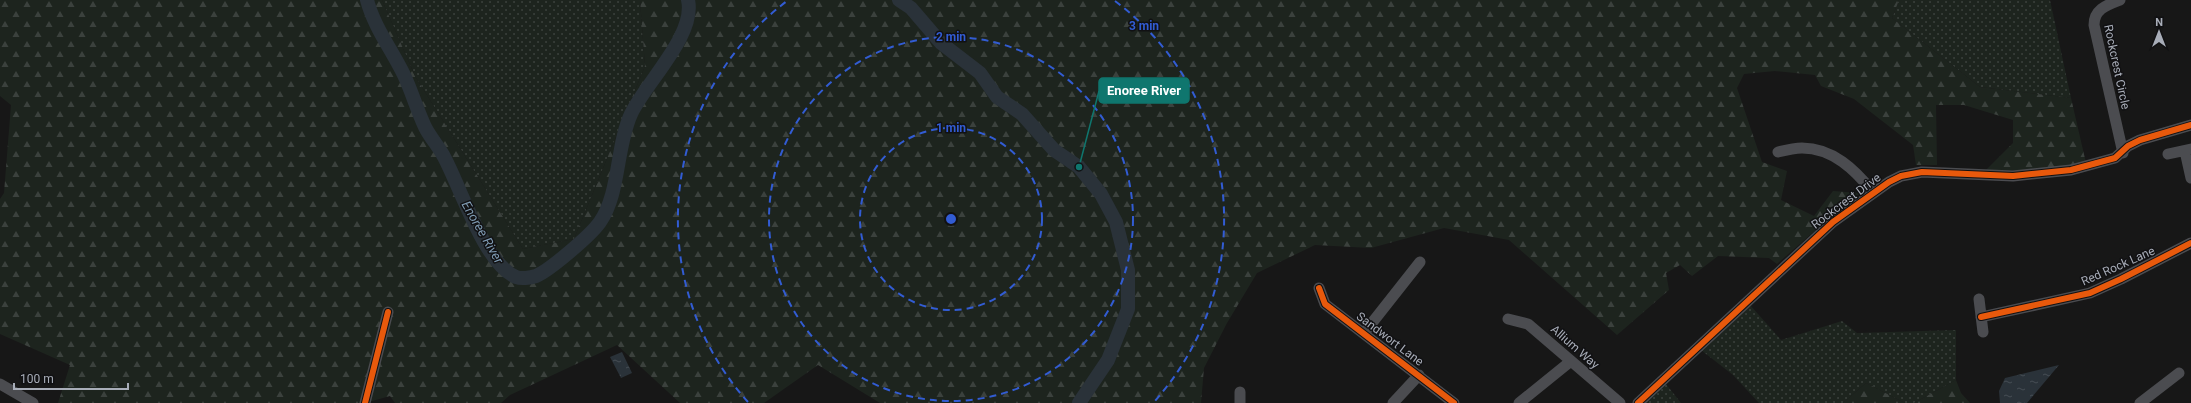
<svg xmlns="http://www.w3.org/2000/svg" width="2191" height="403" font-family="Roboto,sans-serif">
  <defs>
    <pattern id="grass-dots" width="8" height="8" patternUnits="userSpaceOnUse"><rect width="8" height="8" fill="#1d241e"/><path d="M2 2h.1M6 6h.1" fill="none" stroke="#3b413d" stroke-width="1.8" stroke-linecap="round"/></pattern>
    <pattern id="forest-firs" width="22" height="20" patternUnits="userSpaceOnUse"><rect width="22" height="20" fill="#1d241e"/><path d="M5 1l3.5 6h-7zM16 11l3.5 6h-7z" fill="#3b413d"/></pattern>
    <pattern id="water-ripples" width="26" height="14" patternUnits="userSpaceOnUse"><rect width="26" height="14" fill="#2a3239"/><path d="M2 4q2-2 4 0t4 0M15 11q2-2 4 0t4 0" fill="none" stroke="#464d54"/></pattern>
  </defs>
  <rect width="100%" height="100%" fill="#171717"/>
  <!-- grass -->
  <path fill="url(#grass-dots)" d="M382 0H640L645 66 574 239 523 249 415 76Z
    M1899 0H2050L2071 98 1980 87 1892 18Z
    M1750 305 1781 340 1842 321 1857 333 1956 330V380L1914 403H1905L1866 383 1843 403H1759L1733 375 1701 350Z
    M1666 384 1681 403H1643Z"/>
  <!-- forest -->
  <path fill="url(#forest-firs)" d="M0 0H382L415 76 523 249 574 239 645 66 640 0H1899L1892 18 1980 87 2071 98 2086 163 2032 171 1986 170 2013 143V120L1964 105H1936L1937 165H1916L1913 145 1854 99 1821 86 1815 75 1775 71 1744 74 1737 88 1762 162 1787 171 1781 200 1814 216 1833 191 1859 193 1857 198 1842 207 1777 264 1769 258 1718 256 1692 276 1680 265 1666 273 1669 290 1617 335 1509 240 1444 228 1371 248 1315 245 1257 273 1227 323 1204 368 1201 403H880L818 365 764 403H680L617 345 510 395 501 403H395L390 396 365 403H58L70 365 0 334V199L4 193 11 105 0 96Z
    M1956 380 1961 393 1970 403H1914Z
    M1866 383 1905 403H1843Z"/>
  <!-- water -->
  <path fill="url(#water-ripples)" d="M622 352 632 373 621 378 610 357Z
    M2059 365 2027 403H2000L1999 391 2005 378Z"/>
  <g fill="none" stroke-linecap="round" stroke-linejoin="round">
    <!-- river -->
    <path stroke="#2a3239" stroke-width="14" d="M367 0C374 27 392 50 404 75 412 92 417 110 425 127 430 137 438 146 443 155 460 185 484 264 516 277 521 279 530 278 536 276 550 270 591 235 600 222 620 193 616 147 631 114 646 82 696 35 688 0
      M899 0 911 8 941 43 980 73 997 97 1022 114 1054 150 1079 167 1101 194 1116 222 1128 270V309L1108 360 1079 403"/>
    <!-- minor -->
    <path stroke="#4b4c50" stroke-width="11" d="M2120 0C2107 5 2094 9 2094 25L2123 153
      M2185 151 2191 178
      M1778 152C1786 150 1794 148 1802 148 1833 148 1855 170 1873 192
      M2168 154 2191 149
      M1319 288 1325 304 1454 403
      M1979 299 1983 332
      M1981 317 2090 293 2121 279 2191 243
      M1508 319 1528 324 1620 403
      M1364 333 1420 262
      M0 384 33 403
      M365 403 388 312
      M1240 403V392
      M1393 403 1419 375
      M1519 403 1571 361
      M1638 403 1833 222 1889 182 1901 176 1922 172 2013 176 2071 170 2115 158 2128 146 2140 140 2191 125
      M2140 403 2179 373"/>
    <!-- cycleway casing -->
    <g stroke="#111113" stroke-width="8">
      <path id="cycleway" d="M1319 288 1325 304 1454 403
        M1981 317 2090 293 2121 279 2191 243
        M365 403 388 312
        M1638 403 1833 222 1889 182 1901 176 1922 172 2013 176 2071 170 2115 158 2128 146 2140 140 2191 125"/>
    </g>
    <!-- cycleway -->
    <use href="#cycleway" stroke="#e8590c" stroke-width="6"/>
  </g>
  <!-- distance rings -->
  <g fill="none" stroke="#325cd3" stroke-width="2" stroke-dasharray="7 5">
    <circle cx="951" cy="219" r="91"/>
    <circle cx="951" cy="219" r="182"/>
    <path d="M748 402A273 273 0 0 1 787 1M1115 1A273 273 0 0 1 1154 402"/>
  </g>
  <g text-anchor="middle" stroke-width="3" stroke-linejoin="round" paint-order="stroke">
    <!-- street labels -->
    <g font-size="12" fill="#a8adb8" stroke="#111113">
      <text transform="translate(2117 67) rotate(78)" y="4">Rockcrest Circle</text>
      <text transform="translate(1846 201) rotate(-37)" y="4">Rockcrest Drive</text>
      <text transform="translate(2118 266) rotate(-24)" y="4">Red Rock Lane</text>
      <text transform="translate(1390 339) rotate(37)" y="4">Sandwort Lane</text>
      <text transform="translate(1575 347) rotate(41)" y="4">Allium Way</text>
    </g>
    <!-- water labels -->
    <g font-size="13" font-style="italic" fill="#7f9bb3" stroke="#111113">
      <text transform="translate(483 232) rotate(60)" y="5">Enoree River</text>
    </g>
  </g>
  <circle cx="951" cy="219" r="6" fill="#325cd3" stroke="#111113" stroke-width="2"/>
  <g font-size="12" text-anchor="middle" font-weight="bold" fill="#325cd3" stroke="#111113" stroke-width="3" stroke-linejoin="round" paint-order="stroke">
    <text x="1144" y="30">3 min</text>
    <text x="951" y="41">2 min</text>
    <text x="951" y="132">1 min</text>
  </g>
  <!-- callouts -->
  <path fill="none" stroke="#0f766e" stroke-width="1.5" d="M1079 167L1099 91"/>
  <circle fill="#0f766e" stroke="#111113" stroke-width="1.5" cx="1079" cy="167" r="4"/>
  <rect fill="#0f766e" stroke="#0f766e" stroke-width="1.5" x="1099" y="78" width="90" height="25" rx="4"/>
  <g font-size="13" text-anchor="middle" font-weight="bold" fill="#fff">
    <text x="1144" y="95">Enoree River</text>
  </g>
  <!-- north arrow -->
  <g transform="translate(2159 32)" stroke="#111113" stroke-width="3" paint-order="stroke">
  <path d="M0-3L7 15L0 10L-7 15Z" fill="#a8adb8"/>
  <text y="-6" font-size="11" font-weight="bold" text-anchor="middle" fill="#a8adb8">N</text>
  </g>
  <!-- scale -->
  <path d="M14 383v6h114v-6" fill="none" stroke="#a8adb8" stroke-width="2"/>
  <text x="20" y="383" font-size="12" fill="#a8adb8" stroke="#111113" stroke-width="3" paint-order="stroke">100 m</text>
</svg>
